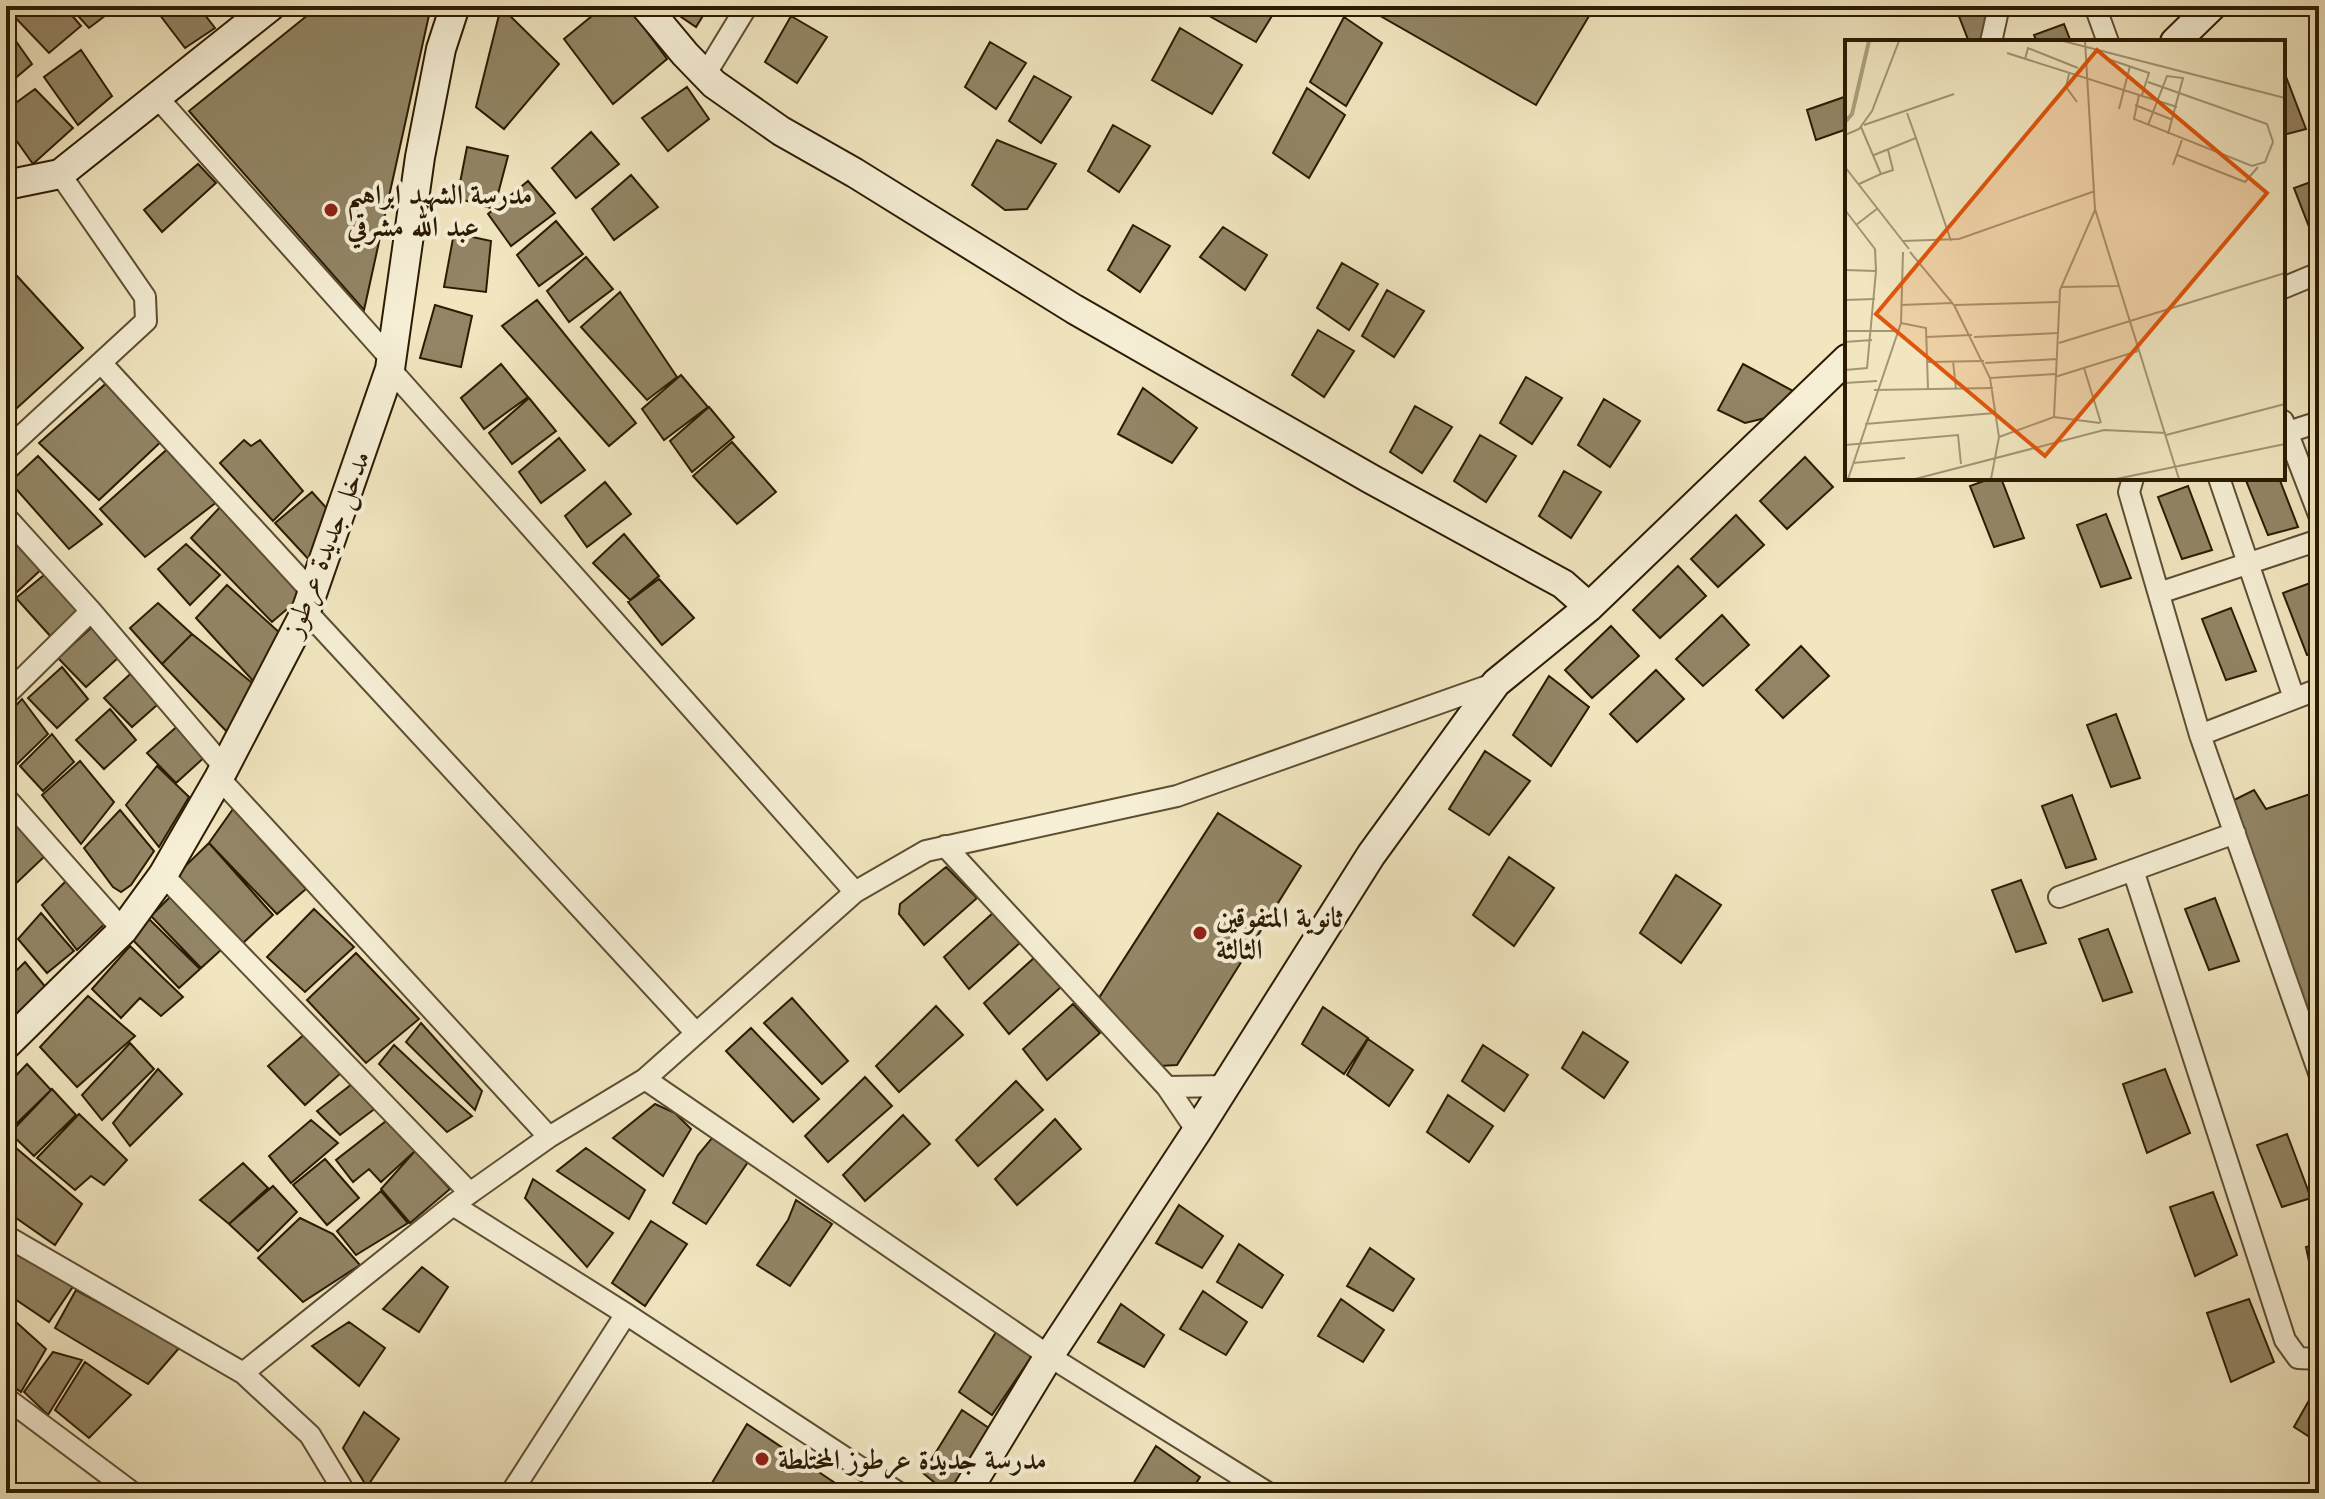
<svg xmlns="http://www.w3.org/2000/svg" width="2325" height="1499" font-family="Cardo,Amiri,serif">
  <rect width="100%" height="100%" fill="#f1e6c0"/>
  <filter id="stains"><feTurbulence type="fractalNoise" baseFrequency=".0025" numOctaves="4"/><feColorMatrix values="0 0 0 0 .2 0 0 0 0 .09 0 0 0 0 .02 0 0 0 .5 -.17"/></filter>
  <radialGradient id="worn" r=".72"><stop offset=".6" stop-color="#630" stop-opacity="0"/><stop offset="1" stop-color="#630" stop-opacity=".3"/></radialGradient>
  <!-- building -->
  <path fill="#928565" stroke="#2c1b02" stroke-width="2" d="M12 6H64L81 26 49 53 8 10Z
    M69 6H118L89 28Z
    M153 6H198L215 28 185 48Z
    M319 6H431L364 310 189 111Z
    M604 6H628L667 59 613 104 564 39Z
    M665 6H709L696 27Z
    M1197 6H1278L1256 42 1195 8Z
    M1363 6H1595L1536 105Z
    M1955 6H1988L2000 38 1986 42H1969Z
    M501 7 559 64 504 129 476 107Z
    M791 16 827 37 797 83 765 62Z
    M1344 17 1382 43 1346 106 1310 82Z
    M2064 24 2071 42H2037L2034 35Z
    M6 27 32 64 6 86Z
    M1180 28 1242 65 1212 114 1152 80Z
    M990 42 1026 63 996 109 965 87Z
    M81 50 112 96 78 125 44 77Z
    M2283 69 2306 129 2283 135Z
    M1034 76 1071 97 1041 143 1009 121Z
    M687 87 709 119 668 151 642 118Z
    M1307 88 1345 115 1309 178 1273 153Z
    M35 89 73 128 33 164 6 126V110Z
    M1847 96V129L1816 140 1807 110Z
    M1113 125 1150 146 1119 192 1088 171Z
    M591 132 619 164 576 198 552 168Z
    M997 140 1056 164 1027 209 1005 210 972 185Z
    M467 147 508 156 494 209 457 198Z
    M198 164 216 183 162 232 144 210Z
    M631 175 658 207 614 240 592 209Z
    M2319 179V249L2318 250 2294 188Z
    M528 181 555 213 511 246 488 214Z
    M556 221 583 254 539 286 517 255Z
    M1133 225 1170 246 1140 292 1108 270Z
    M1223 227 1267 255 1245 290 1200 257Z
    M454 233 491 241 486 292 444 287Z
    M586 257 613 289 569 322 547 291Z
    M1342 263 1378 284 1349 330 1317 308Z
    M6 264 83 348 6 418Z
    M1387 290 1424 311 1394 357 1362 336Z
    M620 292 677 377 647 400 581 327Z
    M537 300 636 423 609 446 502 326Z
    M435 305 472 316 461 367 420 358Z
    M1318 330 1354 351 1324 397 1292 375Z
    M501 364 528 397 484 429 461 398Z
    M1743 364 1797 393 1778 415 1745 423 1718 410Z
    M681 375 708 407 664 440 642 409Z
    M1526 377 1562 398 1532 444 1500 423Z
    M111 379 165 438 99 500 39 443Z
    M1143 388 1197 428 1172 463 1118 434Z
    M529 398 556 431 512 464 489 433Z
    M1604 399 1640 421 1610 467 1578 445Z
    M1415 406 1452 427 1422 473 1390 452Z
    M709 407 734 437 692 472 670 441Z
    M1480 435 1516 456 1486 502 1454 481Z
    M559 438 585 470 541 503 519 472Z
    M244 440 251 446 260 440 303 491 273 521 220 463Z
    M732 442 776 492 737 524 693 476Z
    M172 445 222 498 145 557 100 509Z
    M38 456 102 524 69 549 10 482Z
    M1805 457 1833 487 1787 529 1760 501Z
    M1564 471 1601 492 1571 538 1539 516Z
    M1992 478H2001L2024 538 1994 547 1970 486Z
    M2245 478H2279L2298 527 2268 535Z
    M605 482 631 514 587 547 565 516Z
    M2188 486 2212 550 2182 559 2158 497Z
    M312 492 330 512 312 563 275 523Z
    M223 504 307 592 272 622 191 538Z
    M2106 514 2131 578 2101 587 2077 525Z
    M1736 515 1764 545 1718 587 1691 559Z
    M6 531 47 564 17 592 6 580Z
    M624 534 659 576 630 600 593 563Z
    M186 544 220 575 190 605 158 569Z
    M1678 566 1706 596 1660 638 1633 610Z
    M49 571 82 610 52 638 16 598Z
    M659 579 694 618 662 645 628 602Z
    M2313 582 2319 599V651L2307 655 2283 593Z
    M227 585 281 634 255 683 196 618Z
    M158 603 192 634 162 664 130 628Z
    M2231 608 2256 671 2226 680 2202 619Z
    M1722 615 1749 645 1703 686 1676 659Z
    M1611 626 1639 656 1592 698 1565 670Z
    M92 627 118 658 86 687 58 658Z
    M192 634 256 686 230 735 162 664Z
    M1801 646 1829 676 1783 718 1756 690Z
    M62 667 88 699 57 728 28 698Z
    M138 667 164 699 132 727 104 698Z
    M1656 670 1684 699 1637 742 1610 714Z
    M1549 676 1589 707 1551 766 1513 735Z
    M22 699 48 734 17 764 6 753V716Z
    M110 709 136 740 104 769 76 740Z
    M2116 714 2140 778 2111 787 2087 725Z
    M181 723 208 754 176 783 147 753Z
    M52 734 74 762 43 791 20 766Z
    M1485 751 1530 781 1489 835 1449 809Z
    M80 761 114 802 81 844 42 795Z
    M157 766 189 797 159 847 126 805Z
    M2254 790 2266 809 2319 791V1054L2234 800Z
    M2072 795 2096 859 2066 868 2042 806Z
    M233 809 306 889 277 914 209 843Z
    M120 810 154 851 131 885 121 892 113 887 84 848Z
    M1218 813 1301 866 1177 1065 1159 1066 1097 1001Z
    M10 816 47 854 6 893V820Z
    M209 843 273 915 243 943 175 876Z
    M1509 857 1554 888 1514 946 1473 915Z
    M946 867 977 898 924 945 899 914 900 904Z
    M1676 875 1721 905 1681 963 1640 933Z
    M70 877 110 919 77 950 42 905Z
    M2021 880 2046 943 2016 952 1992 890Z
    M170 897 222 949 201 968 151 916Z
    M2215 898 2239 961 2209 970 2185 909Z
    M314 909 354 947 305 992 267 957Z
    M994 912 1021 942 969 989 944 957Z
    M41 913 74 951 47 973 18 939Z
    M148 918 200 969 179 988 130 937Z
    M2108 929 2132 992 2103 1001 2079 939Z
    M130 946 183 997 161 1016 140 998 121 1018 92 989Z
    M356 953 419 1019 366 1063 307 1000Z
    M1034 958 1061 987 1009 1034 984 1003Z
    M25 962 47 989 12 1021 6 1013V981Z
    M88 996 135 1036 77 1087 40 1047Z
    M792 998 848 1061 822 1084 764 1023Z
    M1073 1004 1100 1033 1047 1080 1023 1049Z
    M936 1006 963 1035 899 1092 876 1066Z
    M1323 1007 1368 1038 1344 1074 1302 1044Z
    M421 1023 482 1091 475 1110 406 1042Z
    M751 1028 819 1099 793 1122 726 1051Z
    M307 1032 341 1073 305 1105 268 1066Z
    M1583 1032 1628 1062 1604 1098 1562 1068Z
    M1368 1039 1413 1070 1389 1106 1347 1075Z
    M130 1043 154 1069 102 1120 82 1095Z
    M394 1045 426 1075 472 1116 447 1132 379 1064Z
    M1483 1045 1528 1075 1504 1111 1462 1081Z
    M27 1064 51 1090 9 1131 6 1127V1086Z
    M158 1069 182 1094 130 1146 113 1123Z
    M2165 1069 2190 1133 2147 1153 2123 1084Z
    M865 1077 892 1106 828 1162 805 1136Z
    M356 1081 377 1107 340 1135 317 1111Z
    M1016 1081 1043 1110 978 1166 956 1140Z
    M52 1089 76 1115 34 1156 10 1133Z
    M1448 1095 1493 1126 1469 1162 1427 1132Z
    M655 1104 675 1113 691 1129 663 1176 613 1138Z
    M79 1114 127 1160 104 1185 91 1176 75 1190 37 1158Z
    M903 1115 930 1144 865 1201 843 1175Z
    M390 1118 415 1151 381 1182 369 1169 353 1182 336 1160Z
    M1055 1119 1081 1149 1017 1205 995 1179Z
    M311 1120 338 1143 291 1183 269 1156Z
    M2287 1134 2311 1198 2282 1207 2257 1145Z
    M712 1138 748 1162 706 1224 673 1203 698 1155Z
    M9 1142 82 1204 55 1245 6 1211V1145Z
    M586 1148 645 1190 629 1219 557 1171Z
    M415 1151 450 1189 410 1223 381 1189Z
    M325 1159 359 1198 327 1225 293 1185Z
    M243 1163 268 1188 229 1224 200 1200Z
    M533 1179 613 1233 587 1267 525 1198Z
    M273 1186 297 1212 258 1251 229 1224Z
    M381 1191 408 1223 356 1255 337 1231Z
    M2213 1192 2237 1255 2195 1276 2170 1207Z
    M796 1200 832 1224 790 1286 757 1265 788 1220Z
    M1179 1205 1223 1236 1202 1268 1156 1243Z
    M300 1218 333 1234 360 1265 303 1302 258 1258Z
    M651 1221 687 1244 645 1306 612 1283Z
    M1239 1244 1283 1275 1262 1308 1217 1282Z
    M2319 1244V1309L2306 1247Z
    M1370 1248 1414 1279 1393 1311 1347 1286Z
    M14 1253 74 1285 49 1322 6 1293V1264Z
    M422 1267 448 1287 419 1332 383 1309Z
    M76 1290 180 1347 148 1384 55 1328Z
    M1203 1291 1247 1322 1226 1355 1180 1329Z
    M1341 1299 1384 1330 1363 1362 1318 1336Z
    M2249 1299 2274 1362 2231 1382 2207 1313Z
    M1121 1304 1164 1335 1144 1367 1098 1342Z
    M6 1313 46 1349 21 1392 6 1381Z
    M349 1322 385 1348 359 1386 312 1346Z
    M998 1329 1034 1353 992 1415 959 1392Z
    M53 1352 82 1360 48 1415 24 1392Z
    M85 1362 131 1395 89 1438 55 1410Z
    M2312 1395 2319 1399V1443L2294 1427Z
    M962 1410 998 1434 957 1490 940 1487 923 1473Z
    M364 1412 399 1439 367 1487 343 1448Z
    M747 1424 850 1493H706Z
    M1156 1446 1200 1477 1190 1493H1150L1133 1484Z"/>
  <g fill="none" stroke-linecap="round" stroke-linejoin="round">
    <!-- street casing -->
    <g stroke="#5d4e32" stroke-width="24">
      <path id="street" d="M2095 6 2108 42
        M1991 42 1999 6
        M705 75 747 6
        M156 96 391 359
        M2283 288 2319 273
        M102 364 311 591
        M390 369 855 892
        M2283 421 2319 515
        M2288 432 2319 422
        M6 450 146 321 145 297 60 174
        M2133 478 2129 492 2200 735 2319 1073
        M2219 478 2294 698
        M6 517 91 611 224 767
        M2159 593 2319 540
        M306 611 696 1033
        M6 695 91 611
        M2200 735 2319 689
        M219 778 549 1137
        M6 798 123 930
        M945 846 1167 1087 1197 1131
        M2133 870 2285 1340 2298 1358 2319 1359
        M163 875 470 1193
        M2059 897 2235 833
        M645 1079 1049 1356 1268 1493
        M1167 1087 1226 1086
        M453 1205 626 1314 899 1493
        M6 1236 243 1373 453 1205 549 1137 645 1079 855 892 926 851 1177 796 1496 683
        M243 1373 310 1435 345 1493
        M6 1398 133 1493
        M511 1493 626 1314"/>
    </g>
    <!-- secondary casing -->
    <g stroke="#2c1b02" stroke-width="32">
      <path id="secondary" d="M645 6 685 54 714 84 781 131 855 173 1074 309 1371 479 1563 584 1589 607
        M2175 42 2212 6
        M6 185 60 174 271 6
        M6 1045 123 930 163 875 219 778 306 611 390 369 420 157 441 49 455 6
        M966 1493 1049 1356 1197 1131 1371 855 1496 683 1589 607 1847 359"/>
    </g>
    <!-- street -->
    <use href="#street" stroke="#f6efd6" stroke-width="20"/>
    <!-- secondary -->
    <use href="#secondary" stroke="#f6efd6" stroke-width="28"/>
  </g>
  <!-- markers -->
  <g fill="#8f2418" stroke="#f6efd6" stroke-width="3">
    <circle cx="331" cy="210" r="8"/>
    <circle cx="1200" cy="933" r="8"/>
    <circle cx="762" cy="1459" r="8"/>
  </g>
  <g text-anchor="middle" stroke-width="8" stroke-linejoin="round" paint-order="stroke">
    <!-- poi labels -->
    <g font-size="28" font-weight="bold" fill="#2c1b02" stroke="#f6efd6" text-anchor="start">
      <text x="347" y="204">مدرسة الشهيد ابراهيم<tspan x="347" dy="32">عبد الله مشرقي</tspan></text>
      <text x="1216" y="927">ثانوية المتفوقين<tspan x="1216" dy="32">الثالثة</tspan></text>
      <text x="778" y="1469">مدرسة جديدة عرطوز المختلطة</text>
    </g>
    <!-- street labels -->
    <g font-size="28" fill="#2c1b02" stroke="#f6efd6">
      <text transform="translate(326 543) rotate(-69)" y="10">مدخل جديدة عرطوز</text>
    </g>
  </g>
  <!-- overview -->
  <g transform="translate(1845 40)">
    <rect width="440" height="440" fill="#f1e6c0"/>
    <path fill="none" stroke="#aea17f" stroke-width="4" d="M0 82 7 74 24 1"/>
    <path fill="none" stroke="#a29574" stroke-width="2" d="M218 1 440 58M240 1 250 169 334 439M162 13 332 67M260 18 304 33 297 55M180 19 183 8 233 28M224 34 221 47 232 62M294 55 289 79 407 126 420 122 428 102 422 84 303 42M290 65 328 80M274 69 285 26M19 85 109 54M303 85 322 36 338 38 323 94M0 95 14 89 27 71 54 1M71 98 106 201M29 115 71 98 62 73M332 115 400 142 413 127M328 125 337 100M0 127 64 209M36 134 48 130 43 110M14 144 36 134 16 87M0 170 30 209 31 231 22 328 0 330M11 185 33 168M58 201 114 199 250 151M65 212 109 265 145 338 154 397 146 439M0 230 31 231M216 247 273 246M0 260 30 259M56 265 107 263M110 265 213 262M56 283 81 288 83 349M0 291H52M81 297 127 295M129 297 214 293M0 302 27 300M214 303 440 233M108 321 111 349M82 322 139 321M140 323 212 319M239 328 256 383M210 337 293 311M145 338 210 334M0 343 32 341M29 350 148 348M209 377 255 383M20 384 150 373M321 395 440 364M154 397 209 377 215 250 250 170M0 405 113 395 116 424M8 423 60 418M3 439 56 283 58 212M70 439 259 390 321 393M167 439H197M271 439 440 404"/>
    <path fill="#df560c" fill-opacity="0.15" stroke="#df560c" stroke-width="4" d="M252 10 422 153 200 416 31 274Z"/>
    <rect width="440" height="440" fill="none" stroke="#2c1b02" stroke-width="4"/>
  </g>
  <!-- margin -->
  <rect width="2325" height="1499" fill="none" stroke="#f1e6c0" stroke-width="32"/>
  <rect x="8" y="8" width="2309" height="1483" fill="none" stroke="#2c1b02" stroke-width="4"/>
  <rect x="16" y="16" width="2293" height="1467" fill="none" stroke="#2c1b02" stroke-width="2"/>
  <rect width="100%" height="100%" filter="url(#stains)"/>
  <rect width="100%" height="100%" fill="url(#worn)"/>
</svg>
